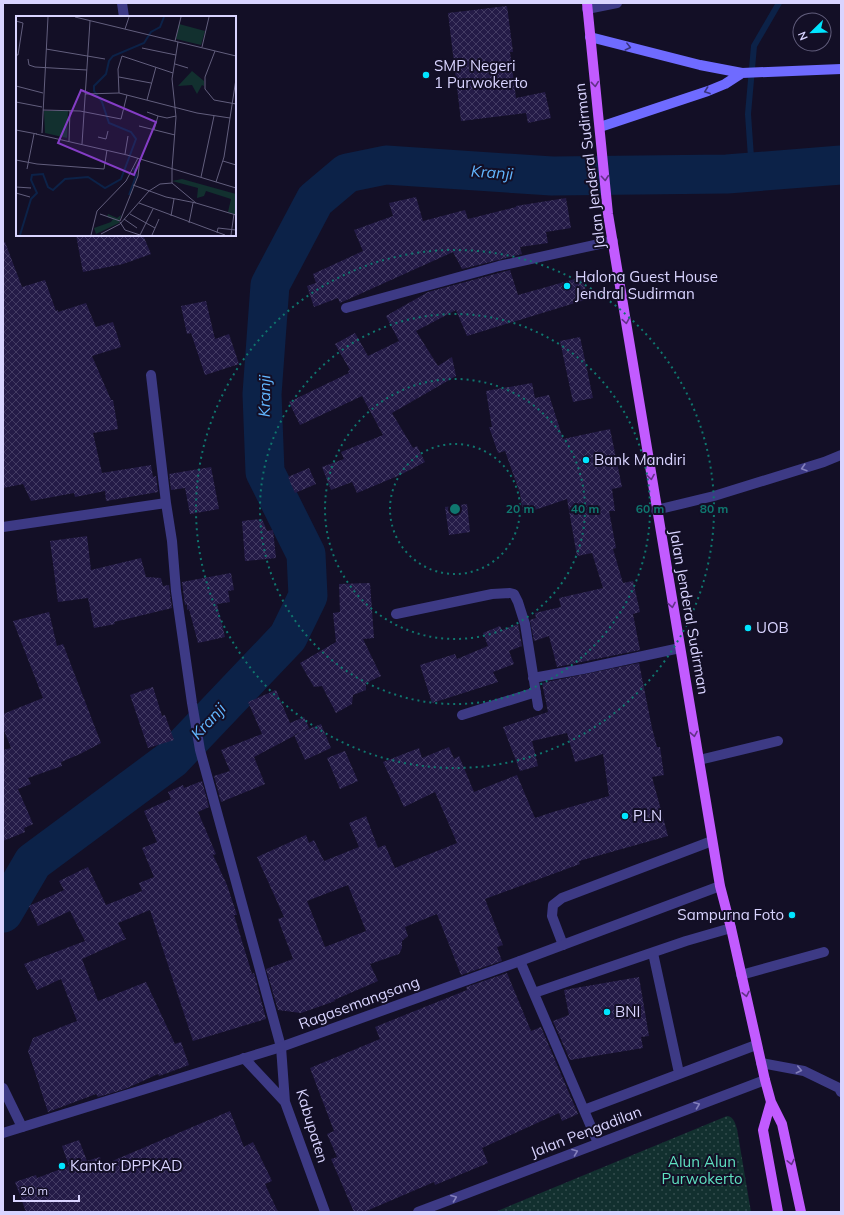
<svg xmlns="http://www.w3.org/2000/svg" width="844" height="1215" font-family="Mulish,sans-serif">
  <defs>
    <pattern id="park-dots" width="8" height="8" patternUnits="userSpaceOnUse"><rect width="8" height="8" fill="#12302f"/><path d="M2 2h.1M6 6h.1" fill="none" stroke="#344d4e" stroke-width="1.8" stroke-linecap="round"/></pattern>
    <pattern id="building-cross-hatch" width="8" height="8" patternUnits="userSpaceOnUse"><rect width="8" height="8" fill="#241b47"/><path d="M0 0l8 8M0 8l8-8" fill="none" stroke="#433b63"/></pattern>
  </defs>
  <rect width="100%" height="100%" fill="#130f26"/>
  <!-- park -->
  <path fill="url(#park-dots)" d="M727 1116C734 1117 735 1123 737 1129L751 1212H495Z"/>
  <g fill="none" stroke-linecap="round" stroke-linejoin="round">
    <!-- stream -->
    <path stroke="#0c2248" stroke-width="6" d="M752 172 748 114 754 46 779 3"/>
    <!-- river -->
    <path stroke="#0c2248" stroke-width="39" d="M3 913 33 862 172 759 288 637 308 596 306 554 265 472 262 394 270 285 315 200 347 173 386 165 552 176 727 174 841 165"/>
  </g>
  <!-- building -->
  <path fill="url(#building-cross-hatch)" fill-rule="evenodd" d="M507 6 513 52H510L516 98 545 92 551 118 528 123 526 113 461 121 448 13Z
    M416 197 423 221 465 210 468 219 516 207V206L566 198 571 228 546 232 548 243 520 247 522 254 462 269 453 252 340 303 338 298 314 307 307 286 316 283 313 274 363 251 354 230 393 216 389 203Z
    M76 235H143L151 254 123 264 83 272Z
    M3 242H5L22 287 45 280 56 311 58 310V312L86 303 96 327 113 322 121 347 92 356 111 400H113L118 429 93 433 102 473 151 465 153 477 156 476 158 492 106 501 105 491 75 497 74 493 31 501 23 484 3 488Z
    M510 270 518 295 582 277 588 299 467 336 456 310 416 331 438 366 452 357 456 376 392 413 413 448 417 446 425 462 400 475 357 493 352 482 331 490 322 467 344 459 341 452 383 435 362 396 300 425 289 402 349 373 348 371 350 370 335 344 355 333 368 356 399 341 386 316 428 292Z
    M206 301 215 339 229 334 239 364 205 375 191 333 187 334 181 306Z
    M580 337 593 398 573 402 560 341Z
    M532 383 535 398 549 395 563 439 610 429 622 487 612 489 615 511H609L616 548 613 549 623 583 633 581 640 612 633 614 640 650 557 667 549 636 534 641 530 620 536 618 535 613 561 607 559 598 603 588 592 553 577 556 567 499 523 514 520 493 505 451 498 453 489 427H492L486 391Z
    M211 467 219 509 190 514 185 488 171 490 169 474Z
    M309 468 316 484 295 493 288 477Z
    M467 504 470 532 449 535 445 507Z
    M262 519 267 531 273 530 276 558 245 561 242 521Z
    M87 536 91 570 141 558 146 577 161 578 163 586 169 585 172 608 114 622 115 624 94 628 88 598 58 602 50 541Z
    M231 573 234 590 228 591 230 602 217 604 225 637 198 643 189 609 187 610V604L185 605 182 582Z
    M370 583 374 638 363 639 381 676 366 683V690L353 695 352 704 336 713 322 686 314 687 300 663 336 642 333 613 340 612 339 584Z
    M49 612 57 646 63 644 101 743 80 754 61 762 62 766 28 778 31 784 18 789 33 824 24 828 25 832 3 841V750L11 748 3 728V714L43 698 13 621Z
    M518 624 522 646 509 651 514 664 493 672 498 682 432 703 420 665 455 654 457 659 488 646 483 633 500 626 502 630Z
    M639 663 652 728 657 747H660L664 775 652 777 668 836 579 861 580 864 485 899 503 945 497 947 502 961 461 975 437 914 405 927 408 936 402 941V948L399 954 370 964 378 981 334 1000 335 1001 301 1013 278 1010 266 969 293 959 278 919 284 917 257 857 306 835 309 843 314 840 324 861 359 847 349 823 366 816 378 848 385 845 395 868 457 843 435 792 404 807 383 762 419 748 422 758 449 747 454 759 459 756 474 792 517 775 535 818 553 812 609 796 603 754 575 762 567 733 532 741 538 766 520 771 503 727 548 712 542 683ZM348 885 366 931 325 947 307 901Z
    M153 687 162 716 165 715 174 740 148 748 130 695Z
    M276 690 290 723 304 717 309 728 254 757 265 784 221 802 214 776 230 771 221 750 262 734 248 702Z
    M321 724 331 748 305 760 294 735Z
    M345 751 358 781 340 789 327 758Z
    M202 781 209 807 198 812 216 854 213 855 227 885 237 915H234L252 974 254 973 266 1019 193 1041 150 910 118 923 126 939 82 959 98 1001 146 982 175 1044 181 1042 189 1065 159 1076 158 1074 125 1089 98 1097 96 1094 48 1112 28 1051 33 1038 77 1021 61 979 37 990 24 964 85 941 70 911 38 926 29 906 64 890 59 881 88 867 106 905 142 891 139 883 154 877 142 848 157 842 144 811 171 799 168 792 183 785 184 788Z
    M507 973 531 1031 541 1027 578 1114 562 1121 559 1113 482 1148 488 1163 435 1185 434 1182 364 1212H354L331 1159 337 1157 327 1134 334 1131 310 1068 380 1039 375 1027 467 990 466 987Z
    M639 977 649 1036 641 1037 643 1048 570 1060 553 1021 569 1015 564 990Z
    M230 1111 244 1147 253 1142 272 1181 265 1184 278 1212H26L15 1182 36 1175 37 1178 69 1166 62 1146 79 1140 87 1161 100 1157 103 1165Z"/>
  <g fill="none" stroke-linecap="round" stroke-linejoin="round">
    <!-- service -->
    <path stroke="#3d3a85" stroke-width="10" d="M699 760 778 741
      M563 945 552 916 553 905 562 898 712 841
      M653 953 679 1073
      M520 961 598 1143
      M741 975 824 952
      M534 993 686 941 731 928
      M761 1063 804 1071 839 1088 841 1092
      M584 1110 756 1045"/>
    <!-- minor -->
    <path stroke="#3d3a85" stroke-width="10" d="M122 3 124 17
      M587 9 617 3
      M346 308 499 266 613 241
      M151 375 166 503
      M3 527 166 503 172 541 176 591 192 703 200 750 281 1047 285 1102 325 1212
      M396 614 492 594 510 593 514 594 518 602 525 624 538 706
      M533 678 583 669 680 648
      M462 715 536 692
      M244 1058 285 1102
      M3 1088 22 1127
      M418 1212 765 1080"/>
    <!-- tertiary -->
    <path stroke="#3d3a85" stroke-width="10" d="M656 510 714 496 824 462 841 455
      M3 1133 281 1047 520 961 720 886"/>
    <!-- secondary -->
    <path stroke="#6f6bff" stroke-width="10" d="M590 37 700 65 742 73 841 69
      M600 127 708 91 725 84 742 73"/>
    <!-- primary -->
    <path stroke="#c25bff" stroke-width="10" d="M587 3 608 214 720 886 731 928 765 1080 771 1102 782 1124 801 1212
      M771 1102 763 1130 778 1212"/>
  </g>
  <!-- one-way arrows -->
  <defs><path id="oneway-chevron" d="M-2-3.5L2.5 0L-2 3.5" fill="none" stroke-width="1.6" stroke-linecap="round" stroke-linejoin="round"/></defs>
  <g stroke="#38347d">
    <use href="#oneway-chevron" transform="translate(628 47) rotate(14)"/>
    <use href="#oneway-chevron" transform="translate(707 91) rotate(160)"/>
  </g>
  <g stroke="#623188">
    <use href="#oneway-chevron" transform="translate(595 84) rotate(84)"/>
    <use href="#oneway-chevron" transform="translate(605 178) rotate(85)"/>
    <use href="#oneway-chevron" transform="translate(626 321) rotate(81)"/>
    <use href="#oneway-chevron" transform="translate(651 477) rotate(81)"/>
    <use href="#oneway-chevron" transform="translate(672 605) rotate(80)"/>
    <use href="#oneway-chevron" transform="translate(694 734) rotate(80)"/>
    <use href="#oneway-chevron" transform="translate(746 994) rotate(78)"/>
    <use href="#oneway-chevron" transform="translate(791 1162) rotate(78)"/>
  </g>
  <g stroke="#837fbc">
    <use href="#oneway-chevron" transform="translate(804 468) rotate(163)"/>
    <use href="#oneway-chevron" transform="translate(799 1070) rotate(13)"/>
    <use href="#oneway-chevron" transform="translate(697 1105) rotate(-21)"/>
    <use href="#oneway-chevron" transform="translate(575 1152) rotate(-21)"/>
    <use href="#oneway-chevron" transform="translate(454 1198) rotate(-21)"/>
  </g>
  <!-- distance rings -->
  <g fill="none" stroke="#0f766e" stroke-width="2" stroke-dasharray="2 4">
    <circle cx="455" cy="509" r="65"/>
    <circle cx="455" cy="509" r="130"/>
    <circle cx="455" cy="509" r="195"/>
    <circle cx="455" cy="509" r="259"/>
  </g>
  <!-- markers -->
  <g fill="#00e5ff" stroke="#130f26" stroke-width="1.5">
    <circle cx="426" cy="75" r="4"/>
    <circle cx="567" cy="286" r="4"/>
    <circle cx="586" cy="460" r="4"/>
    <circle cx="748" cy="628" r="4"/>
    <circle cx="625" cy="816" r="4"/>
    <circle cx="792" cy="915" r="4"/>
    <circle cx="607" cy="1012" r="4"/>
    <circle cx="62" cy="1166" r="4"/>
  </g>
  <g text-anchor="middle" stroke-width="4" stroke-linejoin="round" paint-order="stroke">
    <!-- poi labels -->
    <g font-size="15" fill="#d9d4ff" stroke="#130f26" text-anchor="start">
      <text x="434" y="71">SMP Negeri<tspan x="434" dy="17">1 Purwokerto</tspan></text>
      <text x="575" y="282">Halona Guest House<tspan x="575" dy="17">Jendral Sudirman</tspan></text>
      <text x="594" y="465">Bank Mandiri</text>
      <text x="756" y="633">UOB</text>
      <text x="633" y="821">PLN</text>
      <text x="784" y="920" text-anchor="end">Sampurna Foto</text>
      <text x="615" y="1017">BNI</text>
      <text x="70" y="1171">Kantor DPPKAD</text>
    </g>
    <!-- street labels -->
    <g font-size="15" fill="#d9d4ff" stroke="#130f26">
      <text transform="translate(590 166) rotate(-97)" y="5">Jalan Jenderal Sudirman</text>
      <text transform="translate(689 612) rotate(80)" y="5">Jalan Jenderal Sudirman</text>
      <text transform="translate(359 1003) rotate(-20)" y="5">Ragasemangsang</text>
      <text transform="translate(312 1126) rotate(73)" y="5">Kabupaten</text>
      <text transform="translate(586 1132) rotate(-21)" y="5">Jalan Pengadilan</text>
    </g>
    <!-- park labels -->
    <g font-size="15" fill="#5fe0c0" stroke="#130f26">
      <text x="702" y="1167">Alun Alun<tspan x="702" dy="17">Purwokerto</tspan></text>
    </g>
    <!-- water labels -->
    <g font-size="16" font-style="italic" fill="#62b6ff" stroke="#130f26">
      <text transform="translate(492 172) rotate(4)" y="6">Kranji</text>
      <text transform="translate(264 396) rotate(-89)" y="6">Kranji</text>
      <text transform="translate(208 721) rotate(-47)" y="6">Kranji</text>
    </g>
  </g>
  <!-- overview -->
  <g transform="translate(16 16)">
    <rect width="220" height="220" fill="#130f26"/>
    <path d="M166 163 220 178V199L212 196 215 183 190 175 188 180 181 182 182 172 156 165Z" fill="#12302f"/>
    <path d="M92 198 101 202 105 199 103 207 80 218 78 212 95 206 97 203 91 201Z" fill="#12302f"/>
    <path d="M176 55 188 65V70L186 69 181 78 176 69 162 70Z" fill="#12302f"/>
    <path d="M28 95H52L51 122 29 117Z" fill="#12302f"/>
    <path d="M163 8 189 15 185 29 160 23Z" fill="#12302f"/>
    <path fill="none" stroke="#0c2248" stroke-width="2" d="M113 179 120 160 118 152M4 219 15 183 21 177 15 164 16 159 27 158 32 171 37 174 49 163 72 161 89 172 105 163 120 123 115 116 93 107 86 86 78 75V70L90 58 93 45 97 40 128 27 135 16 144 11 148 1"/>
    <path fill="none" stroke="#625e7d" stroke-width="1" d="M59 1 220 40M0 5 7 7 2 39H0M109 13 113 1M159 25 165 1M186 31 193 1M126 32 160 39M30 33 89 43M199 35 189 61V73L198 84 220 88M12 43 13 49 19 51 71 54M159 48 172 52M103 61 135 67M0 70 27 77M103 77 102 53 106 40 157 57M69 78 103 77 181 97 214 102M131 84 140 51M0 86 26 91M27 94 64 95 105 103 111 79M131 96 142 100 138 114M142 100 151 102 160 100M123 110 159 119M0 114 21 118M26 117 32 1M20 118 111 139 220 172M82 121 90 123 92 115M53 125 54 94M66 128 74 5M109 138 112 120M0 144 21 148 88 153 91 134M207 145 220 149M11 153 18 118M156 153 160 101 156 63 162 26M156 153V167L180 187 220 199M185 161 198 100M200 166 208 141 220 63M117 169 150 181 180 187M0 171 15 172M0 177 14 181M123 187 209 219M84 198 104 205 122 160 124 143M114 198 139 212M155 200 158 183M108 203 121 212M104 206 109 214 124 219M173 207 177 187M201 217 202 212 220 214M85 218 104 208 133 175 144 168 156 167M75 219 81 195 110 165 122 142M124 219 137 193M136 219 143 203M215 219 218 198"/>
    <path fill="#843dc5" fill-opacity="0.15" stroke="#843dc5" stroke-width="2" d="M65 74 140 106 118 159 42 127Z"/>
    <rect width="220" height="220" fill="none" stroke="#d9d4ff" stroke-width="2"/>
  </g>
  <circle cx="455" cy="509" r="6" fill="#0f766e" stroke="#130f26" stroke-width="2"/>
  <g font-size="12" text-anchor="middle" font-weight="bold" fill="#0f766e" stroke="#130f26" stroke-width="4" stroke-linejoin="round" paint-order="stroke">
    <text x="520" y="513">20 m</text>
    <text x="585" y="513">40 m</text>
    <text x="650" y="513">60 m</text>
    <text x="714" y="513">80 m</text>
  </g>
  <!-- border -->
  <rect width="844" height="1215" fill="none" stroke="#d9d4ff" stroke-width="8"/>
  <!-- north arrow -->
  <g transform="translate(812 32) rotate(247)"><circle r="19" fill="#130f26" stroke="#625e7d"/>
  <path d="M0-3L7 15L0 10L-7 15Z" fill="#00e5ff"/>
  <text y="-6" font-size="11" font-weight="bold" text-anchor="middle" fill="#d9d4ff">N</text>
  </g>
  <!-- scale -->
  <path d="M14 1195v6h65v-6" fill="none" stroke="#d9d4ff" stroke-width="2"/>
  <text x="20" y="1195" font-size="12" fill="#d9d4ff" stroke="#130f26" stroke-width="3" paint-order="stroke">20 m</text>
</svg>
